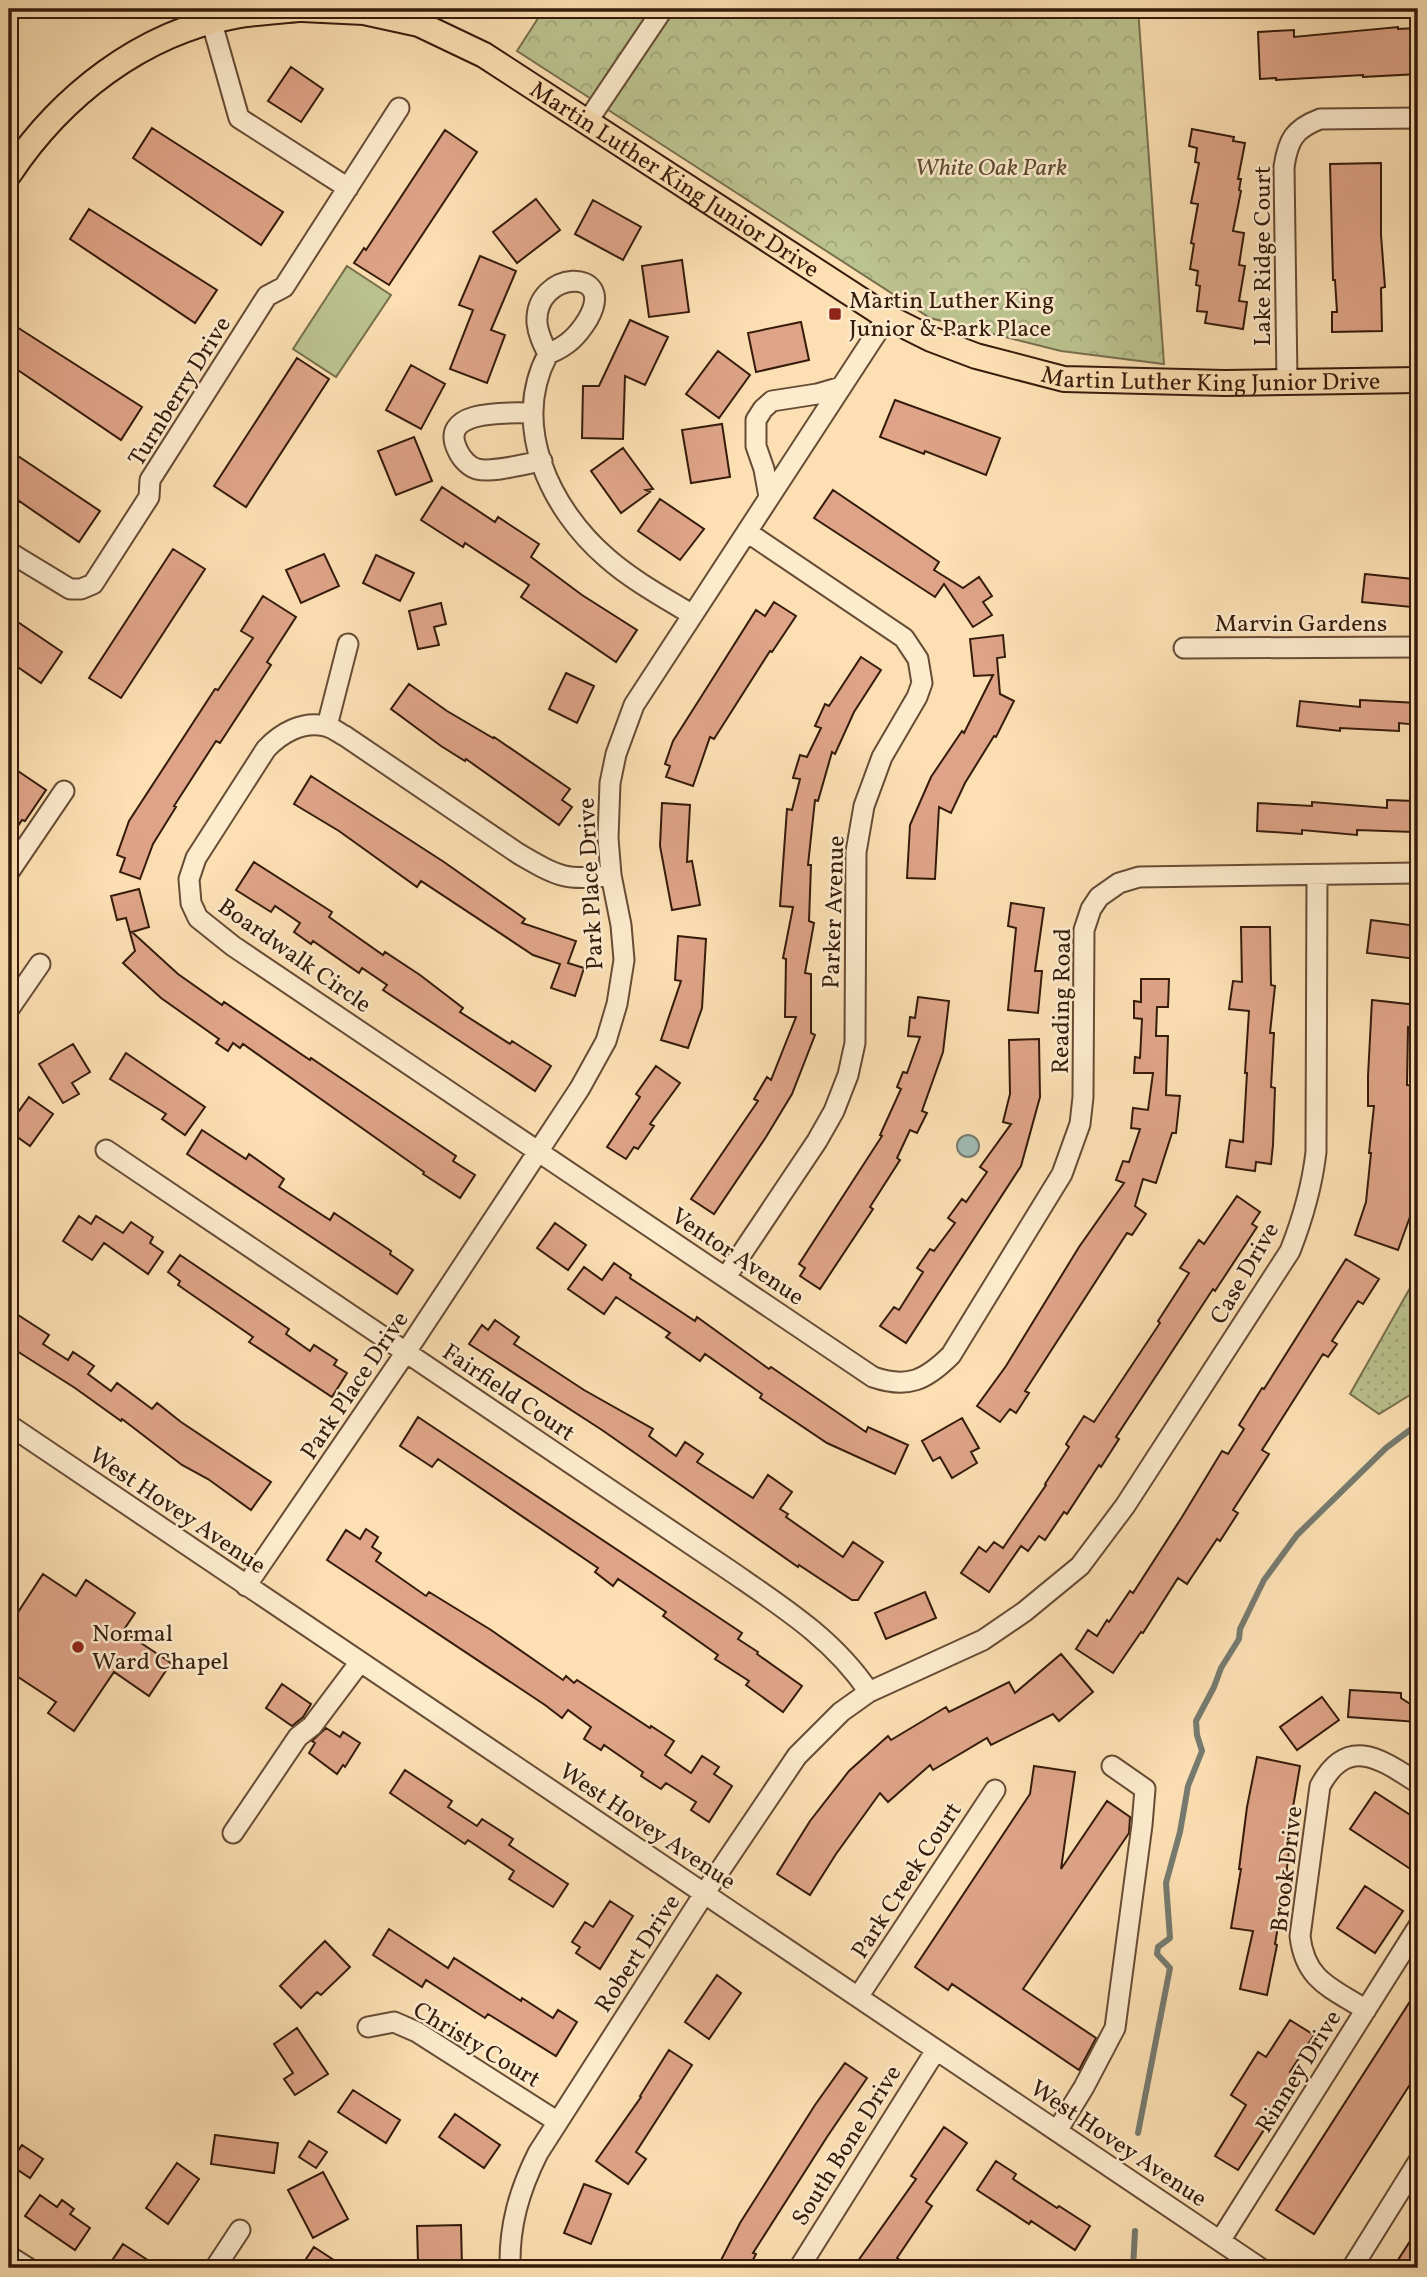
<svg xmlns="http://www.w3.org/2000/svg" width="1427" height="2277" font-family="Vollkorn,serif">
  <defs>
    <pattern id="grass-dots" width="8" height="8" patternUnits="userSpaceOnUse" patternTransform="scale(1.75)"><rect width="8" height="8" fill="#bbc38f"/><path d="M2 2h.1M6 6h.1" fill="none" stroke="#a1a77a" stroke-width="1.8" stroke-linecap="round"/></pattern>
    <pattern id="park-crowns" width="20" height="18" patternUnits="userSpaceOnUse" patternTransform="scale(1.75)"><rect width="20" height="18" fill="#bbc38f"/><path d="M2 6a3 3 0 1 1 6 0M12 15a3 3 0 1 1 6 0" fill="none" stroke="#a1a77a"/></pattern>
  </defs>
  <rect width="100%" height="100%" fill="#fce0b3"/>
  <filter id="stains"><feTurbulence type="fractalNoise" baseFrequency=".00286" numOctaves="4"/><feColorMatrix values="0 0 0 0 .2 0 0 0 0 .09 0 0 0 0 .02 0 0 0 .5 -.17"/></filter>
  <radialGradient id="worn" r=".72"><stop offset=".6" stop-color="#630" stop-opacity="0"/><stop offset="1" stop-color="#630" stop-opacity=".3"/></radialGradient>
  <!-- grass -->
  <path fill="url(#grass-dots)" stroke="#786f4d" stroke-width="2" d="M1418 1274V1390L1379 1414 1350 1394Z"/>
  <!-- park -->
  <path fill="url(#park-crowns)" stroke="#786f4d" stroke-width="2" d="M544 9H1138L1164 364 1061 351 930 318 517 51Z"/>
  <!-- pitch -->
  <path fill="#bbc38f" stroke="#786f4d" stroke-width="2" d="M347 266 391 295 336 377 293 349Z"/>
  <!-- water -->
  <path fill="#a1bbb4" stroke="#767b70" stroke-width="2" d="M957 1146a11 11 0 1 1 22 0a11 11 0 1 1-22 0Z"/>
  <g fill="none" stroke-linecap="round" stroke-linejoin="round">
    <!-- stream -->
    <path stroke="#767b70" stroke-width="6" d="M1138 2133 1170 1968 1157 1954 1158 1947 1170 1938 1166 1883 1180 1832 1188 1786 1202 1751 1197 1735 1196 1721 1214 1687 1221 1668 1239 1639 1240 1629 1264 1580 1297 1535 1386 1448 1418 1424
      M1133 2268 1135 2231"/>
  </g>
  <!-- building -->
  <path fill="#dfa488" stroke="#351b0b" stroke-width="2" d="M1398 27V29L1418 28V74L1363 77V75L1276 80V78L1260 79 1258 32 1294 30V37Z
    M291 67 323 89 301 122 268 101Z
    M152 128 283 212 261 245 133 158Z
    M1192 129 1234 137 1233 141 1245 143 1238 179H1241L1239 190 1241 191 1233 231 1244 233 1239 265 1245 266 1239 301 1247 302 1243 329 1205 323 1207 312 1197 311 1200 286 1196 285 1198 271 1190 269 1194 244 1191 243 1198 204 1191 203 1199 163 1195 162 1197 148 1189 146Z
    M445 130 477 152 389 285 354 263 364 248 366 250Z
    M1381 163V235L1385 287 1381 288 1382 331 1332 332V312H1337L1335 280H1333L1330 164Z
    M536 199 560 230 517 263 493 232Z
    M593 200 641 227 623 260 575 234Z
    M89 209 217 290 195 323 70 239Z
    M480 256 516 271 491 330 505 335 487 383 450 369 473 310 459 305Z
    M682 260 689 312 649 317 642 266Z
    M630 320 668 337 645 385 625 376 623 439 582 438 583 386H599Z
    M9 322 142 407 121 440 9 364Z
    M801 322 809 360 756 372 748 333Z
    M718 351 750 375 719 418 686 394Z
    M297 358 329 379 246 507 214 486Z
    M411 365 445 384 421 429 386 410Z
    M895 400 1000 438 986 475 925 451 924 454 880 437Z
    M722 424 730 477 691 483 682 430Z
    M414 437 432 481 396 495 378 451Z
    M623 448 653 489 646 490 650 492 621 513 591 471Z
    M9 450 100 511 79 542 19 501 9 517Z
    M442 487 495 522 498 517 539 544 531 557 582 595 637 630 616 662 521 597 529 585 465 543 463 547 421 520Z
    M833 490 939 562 934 570 963 588 979 577 992 596 983 602 992 615 973 627 944 584 935 597 814 518Z
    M660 499 704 529 680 560 638 531Z
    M173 549 205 569 121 698 89 678Z
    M324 554 339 586 301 603 286 570Z
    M376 555 414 573 400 601 363 583Z
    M1365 574 1413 579 1411 607 1362 602Z
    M263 596 296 617 267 662 271 665 220 743 216 741 174 806 176 807 153 844 140 879 120 872 125 858 117 855 129 821 215 689 218 690 253 638 241 631Z
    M774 602 796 616 772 652 770 651 714 739 710 737 693 786 666 777 670 766 665 764 673 741 701 697 756 610 765 616Z
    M441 603 446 624 434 627 439 645 418 649 409 611Z
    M9 616 62 652 41 683 9 661Z
    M1003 635 1005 657 997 658 1000 694 1014 701 996 737 994 736 965 783 951 813 939 807 935 879 907 878 910 825 931 777 962 731 964 733 993 675 974 676 970 639Z
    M861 657 881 670 854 712 835 754 832 752 818 801 815 800 808 865H811L809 921 814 923 805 973 811 974V1033L815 1035 792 1094 766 1137 714 1214 691 1199 758 1101 754 1099 767 1077 771 1080 796 1017H785L786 959 783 958 793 907 780 906 787 809 792 810 800 779 793 778 800 755 807 757 821 728 815 726 825 704 829 706Z
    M566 673 594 686 577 723 549 709Z
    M409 684 447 711 493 738 494 737 570 789 562 800 572 807 559 825 466 759 465 761 441 746 391 709Z
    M1360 700 1418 703V725L1399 723V731L1340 728V731L1297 726 1300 701 1360 707Z
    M9 765 46 790 25 821 22 820 9 839Z
    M311 776 444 862 525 919 522 923 576 941 568 963 584 968 575 996 551 988 560 964 533 955 421 881 417 887 339 831 294 804Z
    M1387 800 1414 801 1413 832 1357 830V835L1302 830V834L1257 831 1258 803 1312 806V802L1387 808Z
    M662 803 690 805 687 862 692 861 700 905 672 910 660 846Z
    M254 862 332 912 329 917 383 955 385 952 420 975 463 1008 460 1012 510 1044 512 1041 551 1066 535 1091 383 990 387 985 362 968 359 973 313 941 311 944 294 932 300 923 275 906 271 912 236 890Z
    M139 889 149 927 132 932 178 974 222 1005 224 1002 310 1060 311 1058 456 1156 453 1161 475 1175 460 1198 423 1174 424 1172 243 1044 240 1048 233 1043 228 1051 216 1043 219 1039 161 998 123 963 135 951 126 918 117 920 111 896Z
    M1011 903 1044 908 1035 971H1042L1038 1013 1008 1010 1016 928 1008 926Z
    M1371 920 1418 926 1416 959 1367 953Z
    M1241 927H1270L1271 985 1275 986 1270 1033H1274L1271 1087 1275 1088 1273 1145 1271 1164 1256 1162 1255 1171 1226 1167 1230 1140 1243 1142 1247 1073H1245L1249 1011 1229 1009 1233 981 1242 982Z
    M678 936 706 939 702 1008 688 1048 661 1040 681 981 675 980Z
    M1141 979H1169L1168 1007H1157L1156 1036H1168L1166 1095 1180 1096 1176 1133H1172L1156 1183 1143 1179 1135 1206 1146 1214 1132 1235 1127 1233 1025 1391 1029 1393 1016 1413 1010 1409 1000 1422 977 1406 1006 1366 1079 1247 1124 1183 1116 1180 1123 1161 1129 1162 1140 1129 1131 1128 1133 1108 1148 1110 1153 1073H1134L1135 1057 1140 1058 1142 1019 1134 1018V1001L1141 1002Z
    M918 997 949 1001 943 1052 922 1111 927 1113 917 1133 910 1130 897 1158 900 1160 870 1207 873 1209 820 1289 800 1276 805 1268 799 1264 882 1136 880 1135 901 1089 897 1087 903 1072 907 1073 920 1037 908 1036 910 1017 915 1018Z
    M1372 1000 1417 1005 1415 1028 1408 1027 1407 1085 1418 1086 1417 1128 1413 1169H1416L1411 1214 1398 1250 1355 1235 1366 1202 1371 1153H1369L1374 1106H1368V1076Z
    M1039 1039 1040 1097 1021 1166 906 1343 880 1326 894 1307 899 1310 923 1272 917 1268 930 1249 934 1251 955 1223 948 1218 962 1199 966 1202 987 1172 980 1167 1011 1124 1003 1122 1010 1094 1009 1040Z
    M73 1044 90 1072 72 1083 79 1094 63 1103 39 1064Z
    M126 1053 205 1107 185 1135 162 1119 166 1114 110 1079Z
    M656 1066 680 1083 650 1124 654 1126 638 1149 634 1147 626 1159 607 1147 640 1097 636 1094Z
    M29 1097 53 1114 30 1146 9 1131V1125Z
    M202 1130 246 1159 249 1154 284 1179 279 1187 330 1220 334 1213 391 1251 390 1254 413 1270 397 1294 187 1154Z
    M1237 1196 1260 1212 1252 1224 1257 1227 1215 1291 1213 1289 1116 1437 1119 1439 1101 1467 1099 1465 1067 1514 1064 1512 1045 1540 1039 1536 1028 1551 1021 1546 989 1592 961 1573 979 1547 986 1552 994 1542 1003 1548 1046 1485 1045 1484 1069 1447 1066 1444 1084 1416 1094 1422 1160 1323 1158 1321 1189 1273 1180 1268 1199 1240 1204 1244Z
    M79 1216 91 1224 96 1216 123 1233 131 1222 153 1237 150 1243 163 1252 148 1274 104 1243 92 1260 63 1241Z
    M555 1223 586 1245 568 1270 537 1248Z
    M180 1255 289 1329 286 1334 310 1351 314 1345 337 1360 334 1365 347 1373 332 1397 249 1342 253 1337 178 1285 180 1281 168 1272Z
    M1346 1259 1379 1279 1363 1304 1358 1301 1332 1341 1337 1344 1328 1357 1323 1354 1262 1450 1269 1454 1233 1510 1238 1513 1220 1541 1217 1539 1187 1584 1178 1578 1143 1633 1141 1632 1113 1673 1076 1649 1088 1630 1097 1636 1107 1620 1109 1622 1130 1591 1133 1593 1182 1517 1222 1451 1228 1454 1244 1429 1239 1425 1262 1388 1264 1389Z
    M614 1263 631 1275 630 1278 695 1321 697 1317 769 1369 771 1367 866 1432 868 1427 908 1445 895 1474 827 1443 760 1398 762 1394 705 1354 700 1361 666 1337 670 1333 616 1297 604 1314 568 1289 584 1267 602 1280Z
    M15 1313 49 1335 43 1344 68 1360 73 1352 94 1366 88 1374 111 1391 117 1383 152 1409 157 1403 181 1422 271 1482 251 1510 208 1479 182 1465 122 1419 121 1421 75 1388 9 1346V1323Z
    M495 1320 519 1337 514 1344 584 1390 653 1429 649 1436 676 1456 685 1442 703 1454 697 1462 753 1498 768 1475 792 1492 780 1509 788 1514 786 1517 843 1557 853 1542 883 1562 858 1600H852L799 1565 798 1567 602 1430 469 1344 482 1325 488 1330Z
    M418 1417 742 1633 738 1639 758 1652 757 1654 802 1686 783 1712 746 1685 749 1681 715 1659 718 1655 663 1616 666 1612 618 1579 613 1586 595 1572 598 1568 438 1459 432 1467 400 1446Z
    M962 1418 979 1448 971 1452 977 1463 952 1478 940 1457 933 1461 922 1441Z
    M366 1529 378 1537 372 1547 381 1553 376 1561 426 1596 429 1592 491 1630 563 1680 566 1676 574 1683 577 1680 650 1728 651 1726 674 1741 665 1755 691 1773 702 1756 719 1767 714 1774 732 1786 709 1822 691 1810 696 1802 666 1783 661 1789 641 1776 643 1772 604 1745 601 1750 584 1739 591 1727 568 1710 562 1718 545 1705 327 1560 346 1530 360 1539Z
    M43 1574 76 1596 86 1580 135 1613 123 1631 171 1663 149 1696 114 1672 74 1731 48 1713 56 1702 9 1671V1626Z
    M925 1592 936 1618 886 1639 875 1613Z
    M1061 1654 1093 1692 1059 1721 1053 1714 991 1745 987 1738 933 1770 930 1765 888 1802 880 1793 836 1854 810 1895 777 1874 810 1821 849 1771 888 1736 891 1740 946 1707 949 1712 1009 1682 1015 1693Z
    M282 1684 311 1704 303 1717 292 1726 266 1708Z
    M1350 1690 1401 1693V1698L1418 1709V1722L1348 1717Z
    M1322 1697 1339 1720 1297 1750 1280 1727Z
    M326 1728 340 1737 343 1732 360 1743 345 1767 343 1765 337 1774 309 1753 315 1743 312 1741Z
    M1257 1757 1300 1766 1290 1825H1292L1285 1885 1275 1944 1277 1945 1267 1995 1240 1989 1253 1931 1231 1928 1241 1869H1239L1247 1807Z
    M1034 1766 1075 1772 1061 1869 1107 1801 1130 1817 1129 1833 1023 1989 1096 2038 1079 2070 952 1984 948 1990 915 1967 1030 1794Z
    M405 1770 452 1801 448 1807 477 1826 482 1819 513 1839 509 1845 568 1884 553 1907 509 1879 514 1871 468 1840 465 1844 390 1793Z
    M1375 1792 1418 1820V1874L1350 1829Z
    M1365 1886 1403 1911 1375 1953 1337 1928Z
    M610 1901 633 1916 600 1969 576 1953 580 1947 572 1942 585 1922 593 1927Z
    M389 1929 448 1968 454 1958 521 2001 522 1998 553 2018 558 2010 577 2022 556 2056 488 2014 485 2018 426 1980 422 1987 373 1955Z
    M325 1941 350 1967 321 1995 317 1992 301 2008 280 1986Z
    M717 1975 741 1993 709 2039 685 2022Z
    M1418 1989V2072L1314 2234 1276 2210Z
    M1290 2020 1314 2035 1290 2072 1298 2077 1238 2170 1215 2156 1246 2105 1231 2095 1258 2052 1266 2057Z
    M297 2028 328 2074 295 2095 284 2079 293 2073 274 2044Z
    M669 2050 692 2065 636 2152 646 2159 628 2184 596 2161 641 2097 640 2096Z
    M845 2063 867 2078 827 2137 753 2253 756 2254 749 2268H717L740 2223 815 2105Z
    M353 2090 400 2120 386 2143 338 2112Z
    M455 2114 500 2145 484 2168 439 2137Z
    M944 2127 967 2143 926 2202 932 2206 897 2258 913 2268H853L916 2179 911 2176Z
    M215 2135 278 2143 274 2173 211 2164Z
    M309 2141 327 2152 316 2168 299 2157Z
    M22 2145 43 2159 30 2178 9 2164Z
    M996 2161 1016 2174 1013 2179 1057 2208 1059 2206 1090 2226 1075 2250 1031 2221 1029 2224 977 2190Z
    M177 2163 199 2179 168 2224 146 2208Z
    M323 2172 348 2219 313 2238 288 2190Z
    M584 2184 611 2194 591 2244 564 2233Z
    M40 2195 57 2207 62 2200 74 2209 70 2214 90 2228 75 2250 25 2216Z
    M461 2225 462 2268H435V2263H418L417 2226Z
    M1418 2229V2268H1404L1396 2263Z
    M123 2244 160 2268H107Z
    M314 2247 346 2268H300Z"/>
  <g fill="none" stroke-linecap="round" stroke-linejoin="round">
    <!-- minor casing -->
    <g stroke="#674c35" stroke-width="23">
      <path id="minor" d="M208 9 239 118 348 188
        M587 122 663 9
        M548 354C543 344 538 334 537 323 534 270 618 266 588 319 577 337 567 346 548 354 510 425 550 509 607 558 632 580 663 597 691 614
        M1287 381 1284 167C1288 140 1294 129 1320 119L1418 118
        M533 413C511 413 436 408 458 451 461 458 469 467 477 469 493 473 524 464 542 461
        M769 497 764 469 756 446V420L763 409 772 401 817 394 841 387
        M9 552 70 589H81L93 584 149 497 150 480 267 296 284 287 399 108
        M1184 648 1418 647
        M327 726 348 644
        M9 872 64 791
        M611 875C566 882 557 876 519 854L345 736C339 733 332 727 325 726 302 721 281 733 266 749L196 858 189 879 191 903 198 918 233 946 873 1377C908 1389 926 1380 951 1355L1062 1174 1080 1124 1083 1097 1084 930 1091 909 1099 897 1119 883 1139 877 1418 873
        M9 1009 40 964
        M106 1150 729 1570C781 1606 834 1639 869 1692
        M726 1277 817 1141 834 1111 848 1075 855 1043 856 852 864 806 882 757 917 697 922 683 918 659 904 638 747 532
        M9 1425 1260 2268
        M246 1586 406 1352 580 1088 606 1041 617 1004 624 960 621 925 611 875 608 838 610 783 616 754 634 705 887 317
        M233 1833 298 1737 312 1726 360 1662
        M858 1997 995 1790
        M1366 2010C1332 1988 1305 1981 1300 1936L1320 1786C1348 1734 1382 1760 1418 1783
        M368 2027 394 2022 417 2032 558 2122
        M1057 2131 1084 2087 1115 2028 1142 1825 1145 1789 1112 1766
        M1220 2241 1418 1927
        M9 2256 28 2268
        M215 2268 240 2230
        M510 2268C509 2226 519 2191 538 2153L704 1894 797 1756 841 1712 869 1692 983 1640 1024 1612 1080 1566 1125 1506 1290 1251C1303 1218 1312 1187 1316 1152L1317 875
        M799 2268 936 2050
        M1352 2268 1418 2162"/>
    </g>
    <!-- major casing -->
    <g stroke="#351b0b" stroke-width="28">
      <g id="major">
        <path id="s1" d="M302 9 364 12 419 24 484 55 887 317 931 339 976 356 1064 379 1225 383 1418 380"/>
        <path d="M9 174C61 96 141 33 235 16 256 12 278 11 299 9"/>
      </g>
    </g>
    <!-- minor -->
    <use href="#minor" stroke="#fdebce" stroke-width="19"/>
    <!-- major -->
    <use href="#major" stroke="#fce0b3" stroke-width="24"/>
  </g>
  <!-- markers -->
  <g fill="#8f2418" stroke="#fdebce" stroke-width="2.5">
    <rect x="828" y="307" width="14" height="14" rx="3.5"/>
    <circle cx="78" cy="1647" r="7"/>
  </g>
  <g text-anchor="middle" stroke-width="5" stroke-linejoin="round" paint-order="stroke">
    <!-- park labels -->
    <g font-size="24" font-style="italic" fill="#5d4d33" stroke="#fdebce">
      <text x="991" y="175">White Oak Park</text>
    </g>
    <!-- street labels -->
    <g font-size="24" fill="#351b0b" stroke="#fdebce">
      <text dy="8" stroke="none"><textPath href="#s1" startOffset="418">Martin Luther King Junior Drive</textPath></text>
      <text transform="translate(1262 256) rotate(-90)" y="8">Lake Ridge Court</text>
      <text dy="8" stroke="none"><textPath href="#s1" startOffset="1006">Martin Luther King Junior Drive</textPath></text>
      <text transform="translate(179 391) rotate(-58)" y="8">Turnberry Drive</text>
      <text x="1301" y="631">Marvin Gardens</text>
      <text transform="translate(590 884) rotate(-93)" y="8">Park Place Drive</text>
      <text transform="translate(833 912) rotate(-88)" y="8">Parker Avenue</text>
      <text transform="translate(295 955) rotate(35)" y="8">Boardwalk Circle</text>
      <text transform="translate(1061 1001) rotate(-89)" y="8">Reading Road</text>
      <text transform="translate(738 1256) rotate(34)" y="8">Ventor Avenue</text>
      <text transform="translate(1244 1273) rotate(-60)" y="8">Case Drive</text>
      <text transform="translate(354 1385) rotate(-56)" y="8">Park Place Drive</text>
      <text transform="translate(509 1392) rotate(34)" y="8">Fairfield Court</text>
      <text transform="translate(178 1510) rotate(34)" y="8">West Hovey Avenue</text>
      <text transform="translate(648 1826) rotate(34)" y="8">West Hovey Avenue</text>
      <text transform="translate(1286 1869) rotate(-83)" y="8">Brook Drive</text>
      <text transform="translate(906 1880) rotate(-57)" y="8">Park Creek Court</text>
      <text transform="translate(637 1953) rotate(-57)" y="8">Robert Drive</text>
      <text transform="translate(477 2044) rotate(31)" y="8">Christy Court</text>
      <text transform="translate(1298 2071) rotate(-58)" y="8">Rinney Drive</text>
      <text transform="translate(1119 2143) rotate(34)" y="8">West Hovey Avenue</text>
      <text transform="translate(846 2145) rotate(-58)" y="8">South Bone Drive</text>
    </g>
    <!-- poi labels -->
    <g font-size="24" fill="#351b0b" stroke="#fdebce" text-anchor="start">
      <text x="849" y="308">Martin Luther King<tspan x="849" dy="28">Junior &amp; Park Place</tspan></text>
      <text x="92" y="1641">Normal<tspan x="92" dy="28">Ward Chapel</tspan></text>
    </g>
  </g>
  <!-- margin -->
  <rect width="1427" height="2277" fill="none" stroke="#fce0b3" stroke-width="35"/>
  <rect x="10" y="10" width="1406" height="2256" fill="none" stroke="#351b0b" stroke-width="3.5"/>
  <rect x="18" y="18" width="1392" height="2242" fill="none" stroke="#351b0b" stroke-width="2"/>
  <rect width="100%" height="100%" filter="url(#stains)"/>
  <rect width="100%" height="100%" fill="url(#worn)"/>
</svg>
